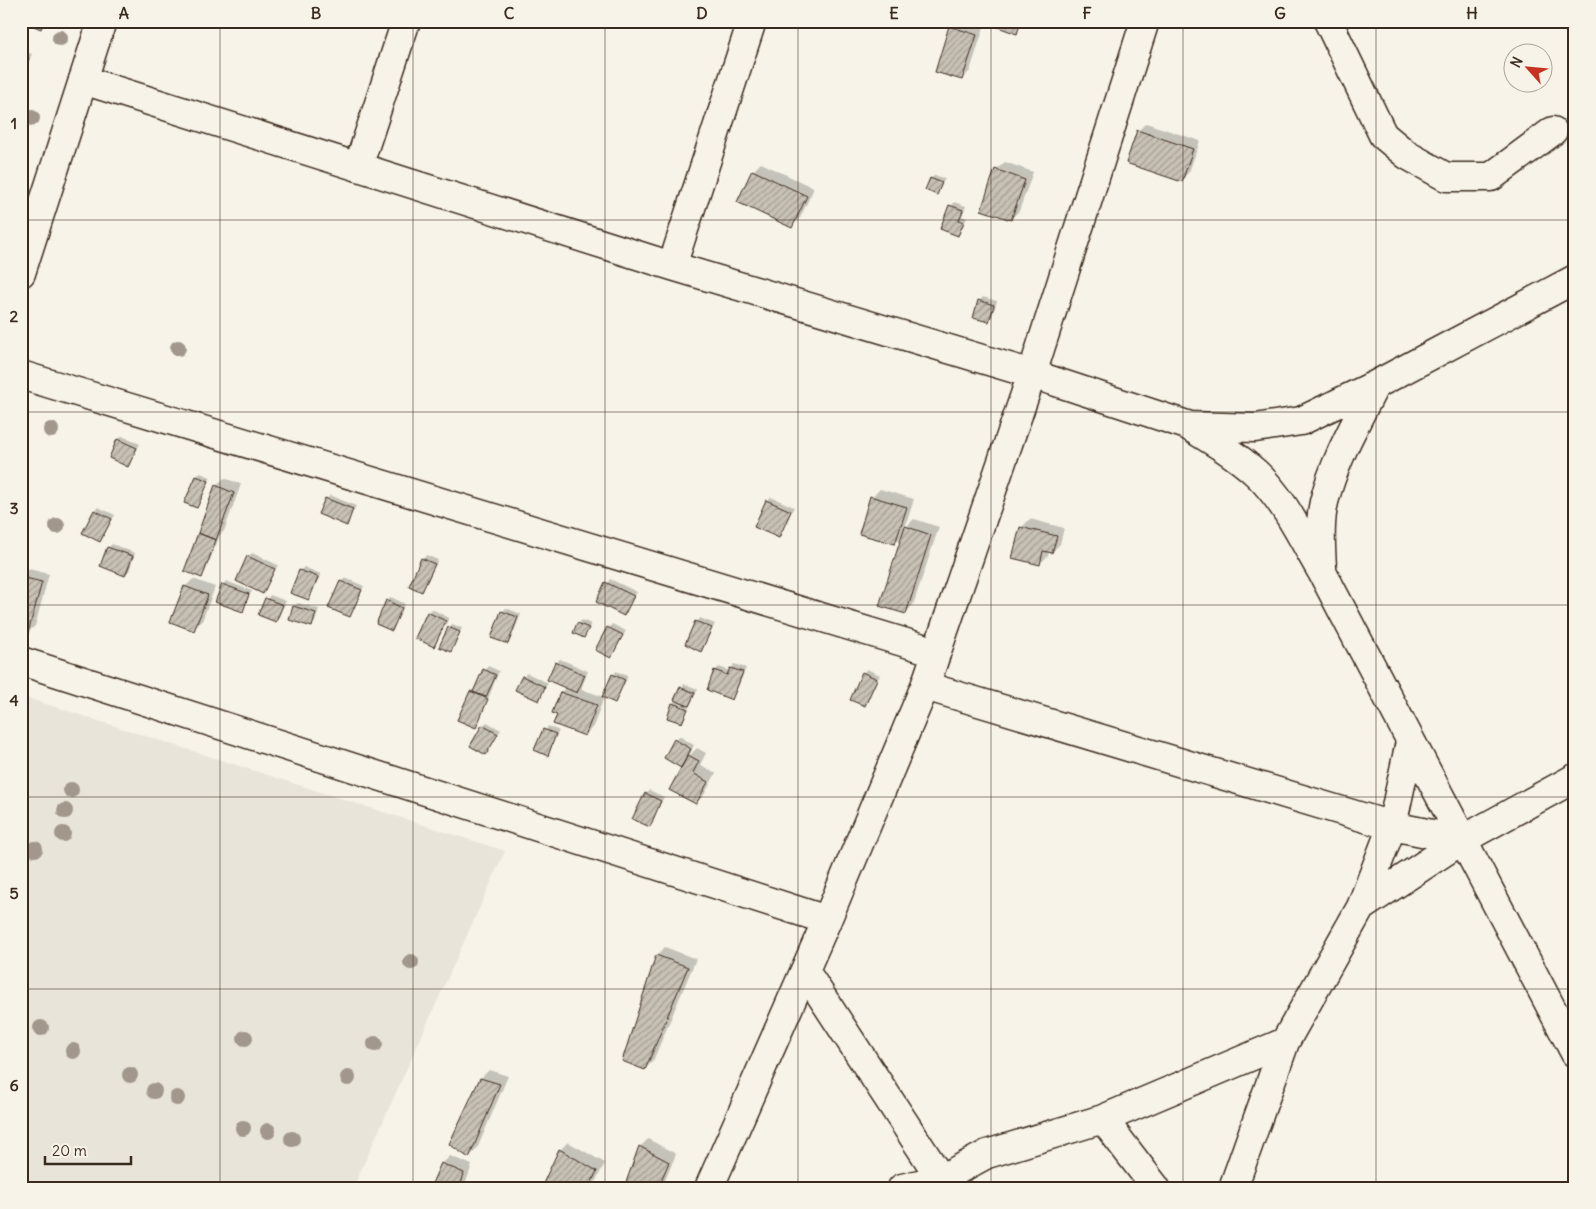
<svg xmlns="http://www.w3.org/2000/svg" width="1596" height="1209" font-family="Delius,sans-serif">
  <defs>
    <pattern id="building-hatch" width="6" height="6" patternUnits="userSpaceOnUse" patternTransform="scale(1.25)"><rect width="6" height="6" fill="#c8c1b6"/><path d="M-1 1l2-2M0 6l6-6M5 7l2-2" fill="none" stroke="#a49d93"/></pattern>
  </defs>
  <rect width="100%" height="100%" fill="#f7f3e8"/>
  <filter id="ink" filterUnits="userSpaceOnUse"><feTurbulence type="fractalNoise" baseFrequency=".02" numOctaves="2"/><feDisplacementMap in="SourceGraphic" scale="10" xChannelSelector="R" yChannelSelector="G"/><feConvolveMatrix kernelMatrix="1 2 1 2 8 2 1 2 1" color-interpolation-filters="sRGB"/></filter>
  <g filter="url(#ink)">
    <!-- built -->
    <path fill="#e9e4d9" d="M21 696 505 851 353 1188H21Z"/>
    <!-- shadow -->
    <path fill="#0003" d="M955 21H967L984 27 970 71 962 79 950 27Z
      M1001 21H1025L1016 33Z
      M21 50 32 54 25 69 21 68Z
      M1146 123 1200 141 1189 172 1181 180 1138 131Z
      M1005 162 1033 172 1019 211 1011 219 996 170Z
      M761 163 814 188 800 218 792 226 753 171Z
      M935 175 945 179 936 193 931 179Z
      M954 202 966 206 962 216 967 218 958 235 941 228Z
      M983 297 997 301 992 317 989 321 980 301Z
      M122 436 140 444 128 465 118 440Z
      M200 473 211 477 197 507V476Z
      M224 478 241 484 224 531 220 535 205 572 202 576 216 486Z
      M880 489 914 499 905 528 914 519 939 527 913 605 905 613 904 534 895 543 872 497Z
      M330 495 356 506 346 524 320 513Z
      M771 497 794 507 779 536 767 501Z
      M98 507 115 515 100 541 95 510Z
      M1030 519 1064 528 1060 544 1052 552 1049 551 1048 556 1039 564 1014 557 1022 527Z
      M112 544 135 553 129 571 125 574 108 548Z
      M252 553 278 565 263 592 248 557Z
      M426 555 438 560 422 591 410 586Z
      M304 567 321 574 309 599 300 571Z
      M25 568 49 574 35 626 26 634 21 632V571Z
      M345 578 364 586 350 616 341 582Z
      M193 579 215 587 202 621 194 629 185 587Z
      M610 579 637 592 624 614 597 601Z
      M226 581 252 591 242 611 223 585Z
      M270 595 286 601 276 621 260 614Z
      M391 597 405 604 392 629 387 601Z
      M298 603 319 609 315 622 311 626 290 619 294 606Z
      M506 608 521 614 511 639 508 643 502 612Z
      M432 609 449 618 434 646 428 613Z
      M700 618 715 624 701 650 686 643Z
      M582 620 591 624 584 636 578 624Z
      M452 624 462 628 451 651 449 628Z
      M612 624 626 631 610 657 596 649Z
      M560 659 588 671 581 689 604 697 616 671 628 676 615 702 604 697 593 727 585 735 558 714 561 692 566 687 556 663Z
      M734 664 746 668 735 694 732 698 715 671 719 667 730 671Z
      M488 666 499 671 479 722 476 726 459 719 471 691 476 688Z
      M867 669 880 675 865 705 863 673Z
      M527 673 548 683 538 699 523 677Z
      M684 684 698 689 682 722 673 704Z
      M487 722 501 730 486 753 483 726Z
      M548 726 559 731 547 754 536 749Z
      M679 736 694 745 689 756 697 748 706 753 700 765 716 773 704 795 696 803 683 767 666 758Z
      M649 790 664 797 649 825 634 818Z
      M665 947 696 959 653 1061 645 1069 624 1061 657 955Z
      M489 1070 508 1076 477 1149 469 1157 450 1144 481 1078Z
      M648 1139 676 1154 662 1188H625L640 1147Z
      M568 1142 605 1163 592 1188H542L560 1150Z
      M450 1156 472 1165 464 1188H432L442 1164Z"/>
    <!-- building -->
    <path fill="url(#building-hatch)" stroke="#3b2a1e" d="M22 21H44L41 29Z
      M1000 21H1021L1017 34 998 27Z
      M949 26 977 35 962 80 935 72Z
      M21 55 29 58 25 71 21 70Z
      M1137 130 1193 149 1182 182 1126 163Z
      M995 169 1025 180 1011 220 981 210Z
      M752 170 807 196 792 228 737 202Z
      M930 178 942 183 937 195 925 190Z
      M949 205 963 210 959 220 964 222 958 236 940 229Z
      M978 300 994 305 989 322 973 318Z
      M117 439 137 448 128 467 109 458Z
      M196 476 209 481 197 508 184 503Z
      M215 485 234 493 216 540 198 533Z
      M870 496 907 507 895 544 859 534Z
      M325 498 353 509 347 526 318 514Z
      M766 500 791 511 779 538 754 527Z
      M94 510 112 519 100 542 82 533Z
      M905 526 931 535 906 614 879 606Z
      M1020 527 1057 536 1052 553 1043 551 1040 565 1012 558Z
      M198 533 216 540 202 578 184 571Z
      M107 547 133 556 125 576 100 566Z
      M247 556 275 569 263 594 236 581Z
      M421 558 435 564 422 592 409 586Z
      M299 570 318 577 309 600 290 593Z
      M21 577 42 582 27 636 21 633Z
      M340 581 362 590 350 617 328 608Z
      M605 582 634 596 624 616 596 602Z
      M222 584 249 594 243 612 215 602Z
      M184 586 208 595 194 631 170 622Z
      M265 598 283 605 276 622 258 615Z
      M386 600 402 608 392 631 376 624Z
      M293 606 316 613 312 627 289 620Z
      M501 611 518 617 508 644 491 638Z
      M427 612 446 621 434 647 415 638Z
      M695 621 712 628 701 652 685 644Z
      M577 623 589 628 584 638 573 633Z
      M448 627 460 632 451 652 439 647Z
      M607 627 623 635 611 658 595 650Z
      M555 662 585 675 577 693 547 680Z
      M730 668 743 672 732 700 707 690 714 670 727 675Z
      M483 669 496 675 486 697 473 692Z
      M862 672 877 679 865 706 850 700Z
      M612 674 625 680 615 703 602 697Z
      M522 676 545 687 539 701 515 690Z
      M680 687 695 693 689 706 674 700Z
      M470 691 488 699 476 728 457 720Z
      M560 692 597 705 585 736 553 724 557 715 552 713Z
      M672 703 688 709 682 723 667 718Z
      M482 725 498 734 486 755 470 746Z
      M543 729 556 734 548 756 534 750Z
      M674 739 691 749 681 768 664 758Z
      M688 755 699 761 693 773 708 782 696 804 669 790Z
      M645 793 661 801 650 827 632 819Z
      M656 955 688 967 645 1070 622 1061Z
      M480 1078 500 1084 469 1158 449 1144Z
      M639 1146 669 1162 658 1188H624Z
      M559 1149 597 1171 589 1188H541Z
      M441 1163 464 1173 460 1188H430Z"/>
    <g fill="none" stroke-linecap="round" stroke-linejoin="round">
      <!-- minor casing -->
      <g stroke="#3b2a1e" stroke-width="31">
        <path id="minor" d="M1328 21 1383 135 1407 155 1446 177H1491L1553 131
          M83 80 672 266 1032 374 1190 426 1255 428 1301 421 1375 385 1575 279
          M358 167 406 21
          M672 266 752 21
          M21 375 936 652
          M1190 427C1213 441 1236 455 1256 473 1285 500 1302 539 1322 572L1575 1053
          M1322 568C1321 546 1319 524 1324 502 1334 461 1356 423 1375 385
          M21 661 827 920
          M925 686 1392 826 1462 840
          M1361 907 1462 840 1575 778
          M805 971 941 1179
          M1103 1119 1156 1188
          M709 1188 827 920 925 686 1032 374 1145 21
          M902 1188 941 1179 987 1154 1103 1119 1285 1042
          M1233 1188 1285 1042 1361 907 1392 826 1410 742"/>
      </g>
      <!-- tertiary casing -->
      <g stroke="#3b2a1e" stroke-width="31">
        <path id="tertiary" d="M21 273 102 21"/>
      </g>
      <!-- minor -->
      <use href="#minor" stroke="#f7f3e8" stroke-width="28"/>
      <!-- tertiary -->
      <use href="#tertiary" stroke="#f7f3e8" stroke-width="28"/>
    </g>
    <!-- trees -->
    <g fill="#a1978c">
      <circle cx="60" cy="38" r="8"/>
      <circle cx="32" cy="118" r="8"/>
      <circle cx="178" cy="348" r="8"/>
      <circle cx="51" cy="430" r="8"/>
      <circle cx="57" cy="526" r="8"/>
      <circle cx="71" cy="790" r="8"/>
      <circle cx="65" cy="811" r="8"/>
      <circle cx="63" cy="834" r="8"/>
      <circle cx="35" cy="849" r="8"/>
      <circle cx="411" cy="962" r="8"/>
      <circle cx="41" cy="1028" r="8"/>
      <circle cx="245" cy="1038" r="8"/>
      <circle cx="375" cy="1044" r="8"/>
      <circle cx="73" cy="1051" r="8"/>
      <circle cx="130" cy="1075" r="8"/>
      <circle cx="348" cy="1078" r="8"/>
      <circle cx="154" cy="1091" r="8"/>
      <circle cx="177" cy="1098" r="8"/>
      <circle cx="243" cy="1128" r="8"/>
      <circle cx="268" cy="1131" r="8"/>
      <circle cx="292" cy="1139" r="8"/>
    </g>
  </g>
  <!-- grid -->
  <path fill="none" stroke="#3b2a1e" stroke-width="1" stroke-opacity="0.55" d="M220 21V1188M413 21V1188M605 21V1188M798 21V1188M991 21V1188M1183 21V1188M1376 21V1188M21 220H1575M21 412H1575M21 605H1575M21 797H1575M21 989H1575"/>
  <!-- margin -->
  <rect width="1596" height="1209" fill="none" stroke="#f7f3e8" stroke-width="55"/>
  <!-- north arrow -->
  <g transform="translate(1528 68) rotate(297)"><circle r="24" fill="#f7f3e8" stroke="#aca397"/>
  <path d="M0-4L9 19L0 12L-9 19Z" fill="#c8321e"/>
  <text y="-8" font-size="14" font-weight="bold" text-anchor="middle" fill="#3b2a1e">N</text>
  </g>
  <!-- scale -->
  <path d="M45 1156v8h86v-8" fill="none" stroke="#3b2a1e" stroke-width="2.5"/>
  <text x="52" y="1156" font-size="15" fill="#3b2a1e" stroke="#f7f3e8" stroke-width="4" paint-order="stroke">20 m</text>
  <rect x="28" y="28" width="1540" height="1154" fill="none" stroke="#3b2a1e" stroke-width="2"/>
  <g font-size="16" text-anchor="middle" font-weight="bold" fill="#3b2a1e">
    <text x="124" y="19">A</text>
    <text x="316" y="19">B</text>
    <text x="509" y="19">C</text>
    <text x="702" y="19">D</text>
    <text x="894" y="19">E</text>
    <text x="1087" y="19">F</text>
    <text x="1280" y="19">G</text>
    <text x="1472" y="19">H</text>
    <text x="14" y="129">1</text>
    <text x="14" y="322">2</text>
    <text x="14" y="514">3</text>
    <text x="14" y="706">4</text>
    <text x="14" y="899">5</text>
    <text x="14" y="1091">6</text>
  </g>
</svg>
